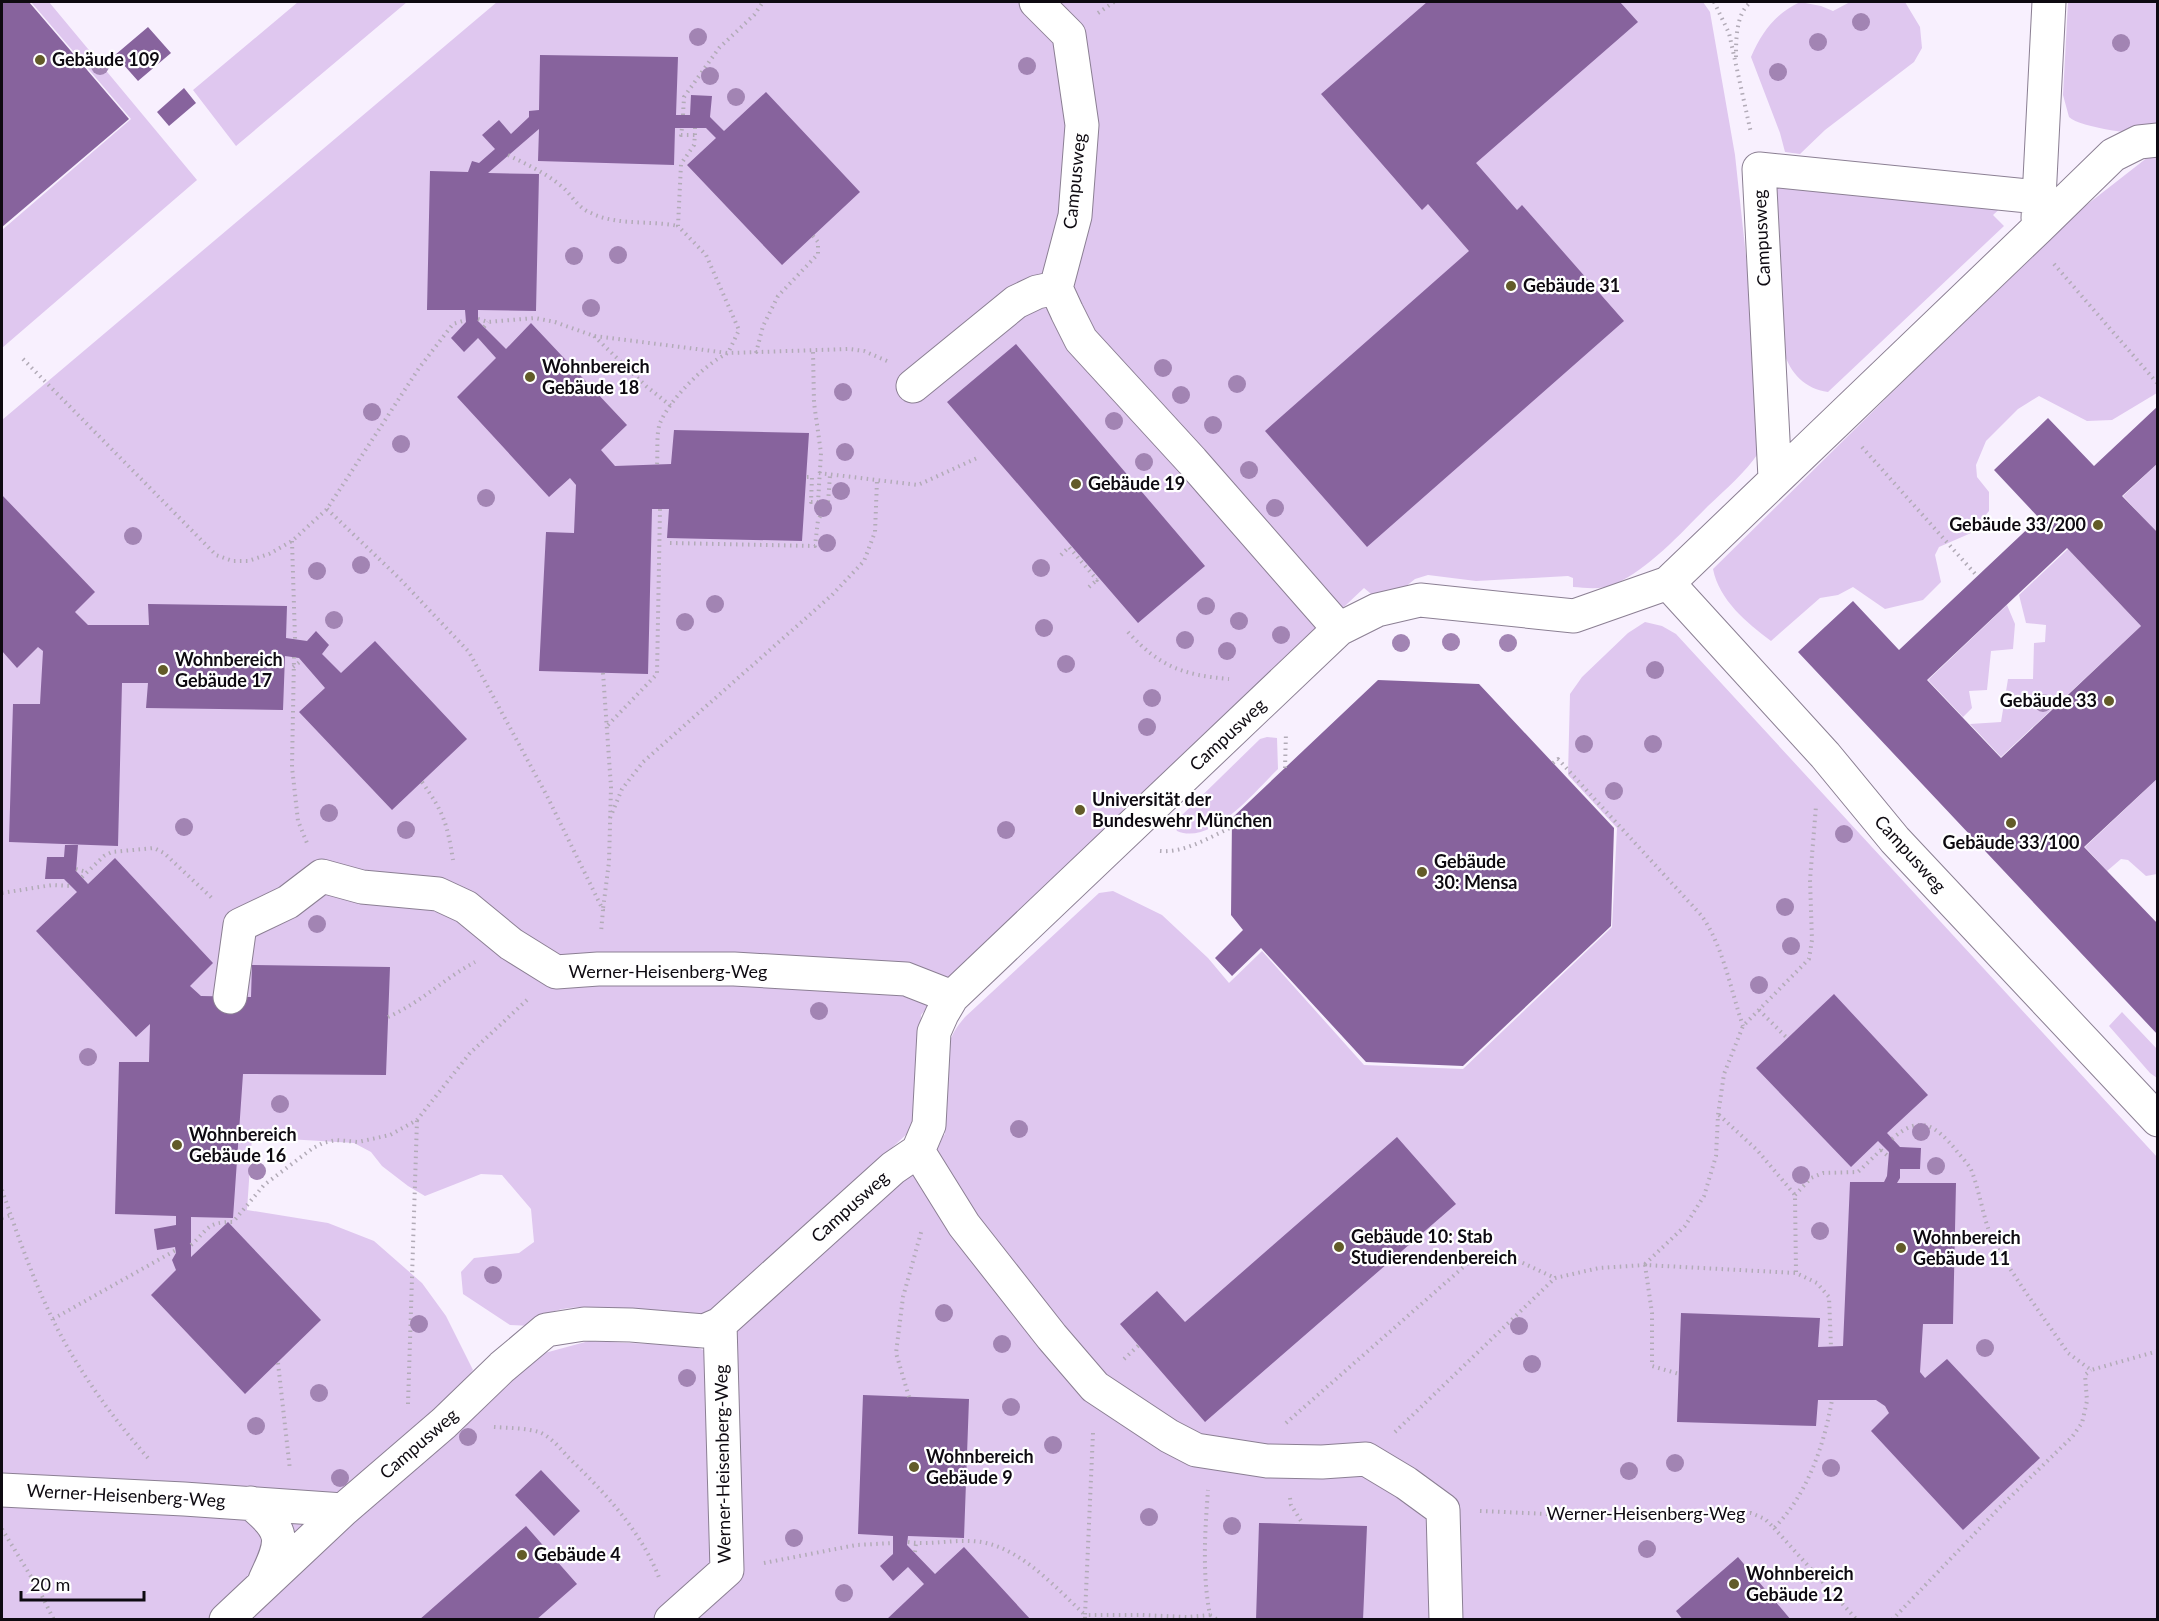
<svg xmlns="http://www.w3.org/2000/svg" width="2159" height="1621" font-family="Lato,sans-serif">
  <rect width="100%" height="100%" fill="#f8f0fe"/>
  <!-- green -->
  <path fill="#dfc7ef" d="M31 2H49L197 180 2 348V230L131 119Z
    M298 2H407L236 146 193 90Z
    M497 2H1703L1710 12 1735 155 1749 284 1759 452C1745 473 1726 489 1708 506 1682 532 1649 569 1615 584 1602 590 1587 588 1573 587V578L1568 576 1476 581 1428 575 1415 579 1400 591 1376 598 1364 588 964 965 921 1015 918 1110 909 1132 711 1315 696 1317C659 1314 579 1298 547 1314 542 1316 537 1322 533 1326L510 1325 463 1294 461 1272 474 1258 519 1253 534 1242 531 1209 502 1175 481 1174 425 1196 408 1186 382 1166 371 1152 354 1143 252 1137 247 1210 328 1223 374 1241 422 1283 446 1316 473 1370 458 1389 209 1619 2 1620V420Z
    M1800 2 1821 6 1833 11 1850 2H1905L1920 27 1922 48 1914 62 1825 130 1800 154 1785 152 1780 133 1751 57C1762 32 1775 14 1800 2Z
    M2068 2H2157V135C2141 135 2080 128 2069 117L2063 95Z
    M2157 150V393L2112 420 2087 421 2039 396 2018 409 1986 441 1976 465 1977 477 1989 492V511L1971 533 1939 547 1935 555 1941 582 1923 600 1885 609 1853 587 1838 595 1820 598 1771 641C1747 623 1719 600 1713 569L2066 221Z
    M1776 184 2005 204 1993 215 2004 226 1828 392C1805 389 1790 373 1784 352Z
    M2157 464V533L2123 496Z
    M2068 549 2141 626 2001 757 1970 724 2001 722 2008 679H2033L2034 643 2045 642 2046 625 2026 623 2019 595Z
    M2007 605 2015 624 2013 649 1991 651 1987 690 1969 691 1972 708 1963 717 1928 680Z
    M1645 622 1662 626 1676 634 2157 1157V1619L246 1620 322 1549 421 1463 541 1354 589 1341 693 1346 711 1353C792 1284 869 1209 945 1134 946 1106 942 1068 950 1041 953 1032 959 1024 965 1017L1099 893 1113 891 1162 915 1208 958 1229 983 1262 951 1364 1065 1463 1069 1612 927 1617 828 1568 775 1570 694 1582 677 1628 633Z
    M1267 737 1277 738 1278 769C1255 791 1212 846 1177 831L1175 827 1179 818 1260 739Z
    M2157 779V874L2146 876 2128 860 2121 859 2107 871 2085 847Z
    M2122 1012 2157 1049V1078L2150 1073 2109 1026Z"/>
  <!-- building -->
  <path fill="#87639d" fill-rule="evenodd" d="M2 2H29L129 119 2 227Z
    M1427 2H1620L1638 22 1476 163 1517 210 1522 205 1624 321 1367 547 1265 431 1469 251 1428 204 1422 210 1321 94Z
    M148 27 171 53 138 81 115 55Z
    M540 55 678 57 676 115H690L691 95 712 96 710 117 724 131 766 92 860 192 782 265 687 165 716 138 706 128H675L674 165 538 161 539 129 488 173 539 174 536 311 478 310V321L506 349 531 323 627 425 601 450 615 466 671 464 674 430 809 433 802 541 667 538 669 509H652L648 674 539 671 546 532 574 533 576 485 570 478 549 497 457 397 496 358 478 338 464 352 451 338 466 322 465 310H427L430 171 468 172 472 161 479 163 495 149 482 135 499 120 511 134 529 117V111L539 110Z
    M184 88 196 103 169 126 157 112Z
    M1016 344 1205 566 1138 623 947 402Z
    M2158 406V463L2122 496 2158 533V778L2084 847 2158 924V1035L1798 652 1853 601 1899 650 2039 518 1994 470 2048 418 2094 466ZM2067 548 2141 626 2001 758 1927 680Z
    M2 495 95 592 75 612 88 625H149L148 604 287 606 286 638 307 641 316 631 329 645 322 654 341 673 375 641 467 739 392 810 299 712 325 688 299 658 285 656 283 710 146 708 148 683H122L118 846 9 842 13 704H40L43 651 38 647 17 668 2 651Z
    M1378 680 1479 684 1614 828 1611 926 1463 1066 1366 1062 1261 948 1232 976 1215 958 1243 930 1231 915 1232 818Z
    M65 845H78L76 871 88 884 115 858 213 963 190 986 201 996 251 997 252 965 390 967 386 1075 243 1074 233 1218 191 1217V1257L228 1222 321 1320 245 1394 151 1295 176 1270 172 1260 176 1253 175 1247 157 1250 154 1229 176 1225V1216L115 1214 119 1062H149L150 1024 136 1037 36 931 77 892 64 879H45L47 857H64Z
    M1834 994 1928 1095 1887 1133 1900 1147 1921 1148 1920 1169H1900V1178L1897 1183H1956L1953 1324H1923L1920 1372 1925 1378 1947 1359 2040 1458 1963 1530 1871 1431 1889 1413 1885 1406 1876 1400H1818L1816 1426 1677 1422 1681 1313 1820 1318 1818 1347 1843 1346 1850 1182H1884L1887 1176 1889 1152 1878 1141 1851 1167 1756 1068Z
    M1397 1137 1456 1204 1205 1422 1120 1324 1157 1291 1185 1322Z
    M863 1395 969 1399 964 1538 908 1536 907 1545 935 1574 964 1547 1031 1620H886L924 1584 908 1567 893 1581 880 1566 893 1554V1536L858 1534Z
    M541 1470 580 1511 554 1536 515 1495Z
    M1259 1523 1367 1526 1363 1620H1256Z
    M526 1526 577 1584 536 1620H419Z
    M1738 1557 1791 1620H1683L1676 1611Z"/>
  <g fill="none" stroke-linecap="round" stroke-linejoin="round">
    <!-- minor casing -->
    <g stroke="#8b7f93" stroke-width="35">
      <path id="minor" d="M1036 2 1069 35 1082 125 1075 216 1056 288 1067 312 1081 340 1192 461 1339 629
        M2038 218 2049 2
        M913 386 1016 302 1037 292 1056 288
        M1775 478 1759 169 2038 197
        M1668 583 1825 755 1895 840 2158 1120
        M230 997 240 925 288 902 322 876 362 887 438 894 466 907 511 944 556 972 598 969H734L906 979 952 997
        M918 1151 964 1225 1052 1337 1095 1387 1169 1436 1196 1450 1267 1461 1322 1462 1366 1459 1406 1483 1443 1510 1446 1620
        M2 1490 184 1499 343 1510
        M251 1503C286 1532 284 1540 265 1580
        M226 1620 343 1510 444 1423 502 1367 546 1330 584 1324 631 1325 704 1331 720 1324 893 1168 918 1151 929 1125 934 1032 942 1014 952 997 1339 629 1377 610 1420 600 1574 616 1668 583 2038 228 2113 155 2139 142 2158 140
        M671 1620 727 1570 720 1324"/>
    </g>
    <!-- path -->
    <path stroke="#b2abb7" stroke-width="4" stroke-dasharray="1.5 4.5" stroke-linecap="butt" d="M1714 2 1729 33 1751 133
      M1098 13 1114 2
      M1736 57C1736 39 1736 13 1751 2
      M683 115 684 97 719 48 754 15 763 2
      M695 135V128
      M508 155C526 164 544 172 560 185 572 194 576 207 591 213 617 226 650 220 678 226
      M2054 264 2158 384
      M478 319 488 322 535 318 555 322 594 336 728 353 739 330 706 255 678 226 681 164 694 145 695 135H681L682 128
      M484 327 488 322
      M594 336 646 386 671 406
      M756 353 763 326 778 296 818 254V242L813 236
      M23 359 216 555 233 561H248L269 554 292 541 327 509 419 368 453 324 466 320
      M1862 447 1977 576
      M657 464C658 452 656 434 660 423 670 399 705 364 728 353L849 349 864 351 887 361
      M819 473 918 485 977 458
      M807 477H812L811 502H818L821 453 814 403 813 351
      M327 509 399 578 469 652 547 796 603 910 601 932
      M292 541 295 639
      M670 543 815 546 818 520 828 503 830 475
      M1061 555 1069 547 1097 580 1098 579
      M1089 587 1097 580
      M1128 632C1160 667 1183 675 1229 679
      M294 657 292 767 298 821 307 843
      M293 667 301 661
      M603 673 611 787 609 862 603 909
      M608 725 657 674 660 509
      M1553 763 1558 759 1701 915C1723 945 1731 991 1743 1026
      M1285 768 1286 732
      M422 782C444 813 447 823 453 860
      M610 818 622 789 643 762 832 595 864 561 875 532 877 481
      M1160 851C1185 853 1210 837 1232 827
      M76 869 87 872
      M82 877 104 856 112 852 154 848 164 853 214 900
      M2 893 52 885 71 886
      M1759 1010 1787 1038
      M388 1017C420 1003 445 978 475 962
      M1719 1115 1757 1150 1795 1195 1796 1273
      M1892 1139C1920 1114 1935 1125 1956 1150 1961 1157 1969 1164 1972 1172 1981 1195 1984 1226 1996 1246 2018 1283 2044 1318 2068 1353L2091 1370 2158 1351
      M1881 1150 1889 1157
      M2 1190C17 1233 32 1277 52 1318 77 1369 111 1416 148 1458
      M1795 1195 1811 1178 1823 1173 1858 1172 1884 1147
      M2 1218 11 1215
      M191 1245C209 1229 206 1222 233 1222L264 1185 313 1148 323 1143 336 1140 358 1142 390 1135 417 1120 470 1053 528 999
      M1645 1264 1685 1226 1704 1196 1716 1156 1718 1115 1724 1074 1743 1026 1809 959 1812 940 1810 880 1816 806
      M1645 1265 1652 1313V1366L1679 1374
      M53 1319 176 1250
      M1124 1359 1139 1345
      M278 1363 290 1470
      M909 1397 896 1353 903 1297 922 1229
      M408 1404 417 1120
      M1286 1423 1468 1263 1496 1254 1510 1257 1555 1278
      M494 1427C508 1428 526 1428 539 1432 550 1436 560 1448 567 1456 604 1492 641 1530 660 1580
      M1395 1432 1555 1278 1599 1268 1645 1265 1796 1273 1817 1283 1829 1297 1831 1347
      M1093 1433 1085 1615H1142L1187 1617 1210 1615C1202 1574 1205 1531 1208 1490
      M1290 1498 1291 1505 1303 1524
      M1480 1511 1594 1516 1751 1513 1765 1519 1774 1528C1807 1495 1824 1446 1832 1400
      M1774 1528 1857 1620
      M2 1529 38 1588 54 1620
      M908 1542C933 1546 961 1537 986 1543 1025 1552 1057 1589 1085 1615V1620
      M915 1552 916 1543
      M764 1563 856 1545 893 1543
      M1210 1615 1218 1620
      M1892 1620 2001 1506 2072 1437 2082 1423 2087 1401 2085 1375 2091 1370"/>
    <!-- minor -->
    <use href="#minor" stroke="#fff" stroke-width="33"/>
  </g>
  <!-- trees -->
  <g fill="#a284b3">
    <circle cx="1861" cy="22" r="9"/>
    <circle cx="698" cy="37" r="9"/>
    <circle cx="1818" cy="42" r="9"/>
    <circle cx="2121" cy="43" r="9"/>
    <circle cx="100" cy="66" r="9"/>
    <circle cx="1027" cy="66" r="9"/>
    <circle cx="1778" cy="72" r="9"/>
    <circle cx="710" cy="76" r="9"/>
    <circle cx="736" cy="97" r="9"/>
    <circle cx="618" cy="255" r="9"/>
    <circle cx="574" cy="256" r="9"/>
    <circle cx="591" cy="308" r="9"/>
    <circle cx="1163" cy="368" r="9"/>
    <circle cx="1237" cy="384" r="9"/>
    <circle cx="843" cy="392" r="9"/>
    <circle cx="1181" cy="395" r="9"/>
    <circle cx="372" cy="412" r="9"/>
    <circle cx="1114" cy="421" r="9"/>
    <circle cx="1213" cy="425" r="9"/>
    <circle cx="401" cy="444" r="9"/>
    <circle cx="845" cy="452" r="9"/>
    <circle cx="1144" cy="462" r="9"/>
    <circle cx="1249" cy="470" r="9"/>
    <circle cx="841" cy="491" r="9"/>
    <circle cx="486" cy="498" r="9"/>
    <circle cx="823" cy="508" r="9"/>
    <circle cx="1275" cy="508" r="9"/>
    <circle cx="133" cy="536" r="9"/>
    <circle cx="827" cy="543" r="9"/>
    <circle cx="361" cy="565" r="9"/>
    <circle cx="1041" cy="568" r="9"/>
    <circle cx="317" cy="571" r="9"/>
    <circle cx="715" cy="604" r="9"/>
    <circle cx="1206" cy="606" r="9"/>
    <circle cx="334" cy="620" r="9"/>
    <circle cx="1239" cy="621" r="9"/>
    <circle cx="685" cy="622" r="9"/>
    <circle cx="1044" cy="628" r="9"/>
    <circle cx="1281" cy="635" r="9"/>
    <circle cx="1185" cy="640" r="9"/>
    <circle cx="1451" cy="642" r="9"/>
    <circle cx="1401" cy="643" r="9"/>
    <circle cx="1508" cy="643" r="9"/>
    <circle cx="1227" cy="651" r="9"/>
    <circle cx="1066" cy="664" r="9"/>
    <circle cx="1655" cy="670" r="9"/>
    <circle cx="1152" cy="698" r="9"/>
    <circle cx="2043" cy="703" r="9"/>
    <circle cx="1147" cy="727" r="9"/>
    <circle cx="1584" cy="744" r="9"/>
    <circle cx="1653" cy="744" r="9"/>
    <circle cx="1614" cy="791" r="9"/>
    <circle cx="329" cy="813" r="9"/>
    <circle cx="184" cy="827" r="9"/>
    <circle cx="406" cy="830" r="9"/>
    <circle cx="1006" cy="830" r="9"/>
    <circle cx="1844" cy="834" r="9"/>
    <circle cx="1785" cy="907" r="9"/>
    <circle cx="317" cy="924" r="9"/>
    <circle cx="1791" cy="946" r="9"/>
    <circle cx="1759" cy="985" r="9"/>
    <circle cx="819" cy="1011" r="9"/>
    <circle cx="88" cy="1057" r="9"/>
    <circle cx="280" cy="1104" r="9"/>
    <circle cx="1019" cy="1129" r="9"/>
    <circle cx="1921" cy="1132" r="9"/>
    <circle cx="1936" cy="1166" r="9"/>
    <circle cx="257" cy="1171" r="9"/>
    <circle cx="1801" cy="1175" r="9"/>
    <circle cx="1820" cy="1231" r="9"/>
    <circle cx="493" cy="1275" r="9"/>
    <circle cx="944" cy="1313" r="9"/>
    <circle cx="419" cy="1324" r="9"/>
    <circle cx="1519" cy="1326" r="9"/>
    <circle cx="1002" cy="1344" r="9"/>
    <circle cx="1985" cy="1348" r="9"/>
    <circle cx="1532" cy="1364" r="9"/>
    <circle cx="687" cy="1378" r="9"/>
    <circle cx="319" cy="1393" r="9"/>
    <circle cx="1011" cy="1407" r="9"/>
    <circle cx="256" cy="1426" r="9"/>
    <circle cx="468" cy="1437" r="9"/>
    <circle cx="1053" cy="1445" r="9"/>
    <circle cx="1675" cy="1463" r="9"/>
    <circle cx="1831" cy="1468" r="9"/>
    <circle cx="1629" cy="1471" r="9"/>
    <circle cx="340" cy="1478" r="9"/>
    <circle cx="1149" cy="1517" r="9"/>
    <circle cx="1232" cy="1526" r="9"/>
    <circle cx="794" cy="1538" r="9"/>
    <circle cx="1647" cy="1549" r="9"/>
    <circle cx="844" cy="1593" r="9"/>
  </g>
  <!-- markers -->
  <g fill="#625b28" stroke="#fff" stroke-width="2">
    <circle cx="40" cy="60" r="6"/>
    <circle cx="1511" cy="286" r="6"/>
    <circle cx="530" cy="377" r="6"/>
    <circle cx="1076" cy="484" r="6"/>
    <circle cx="2098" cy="525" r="6"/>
    <circle cx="163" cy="670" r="6"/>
    <circle cx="2109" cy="701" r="6"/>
    <circle cx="1080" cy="810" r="6"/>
    <circle cx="2011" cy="823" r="6"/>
    <circle cx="1422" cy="872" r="6"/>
    <circle cx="177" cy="1145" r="6"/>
    <circle cx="1339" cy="1247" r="6"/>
    <circle cx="1901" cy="1248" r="6"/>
    <circle cx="914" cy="1467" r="6"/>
    <circle cx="522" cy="1555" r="6"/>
    <circle cx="1734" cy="1584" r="6"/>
  </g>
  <g text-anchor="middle" stroke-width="4.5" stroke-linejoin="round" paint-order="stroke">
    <!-- poi labels -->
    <g font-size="18" font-weight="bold" fill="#0e0a11" stroke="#fff" text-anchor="start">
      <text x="52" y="66">Gebäude 109</text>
      <text x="1523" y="292">Gebäude 31</text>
      <text x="542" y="373">Wohnbereich<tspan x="542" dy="21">Gebäude 18</tspan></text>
      <text x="1088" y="490">Gebäude 19</text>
      <text x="2086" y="531" text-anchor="end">Gebäude 33/200</text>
      <text x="175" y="666">Wohnbereich<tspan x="175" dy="21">Gebäude 17</tspan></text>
      <text x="2097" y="707" text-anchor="end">Gebäude 33</text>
      <text x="1092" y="806">Universität der<tspan x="1092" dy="21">Bundeswehr München</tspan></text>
      <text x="2011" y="849" text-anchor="middle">Gebäude 33/100</text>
      <text x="1434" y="868">Gebäude<tspan x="1434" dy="21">30: Mensa</tspan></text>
      <text x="189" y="1141">Wohnbereich<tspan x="189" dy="21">Gebäude 16</tspan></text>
      <text x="1351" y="1243">Gebäude 10: Stab<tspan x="1351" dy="21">Studierendenbereich</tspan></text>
      <text x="1913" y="1244">Wohnbereich<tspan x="1913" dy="21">Gebäude 11</tspan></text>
      <text x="926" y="1463">Wohnbereich<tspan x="926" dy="21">Gebäude 9</tspan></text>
      <text x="534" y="1561">Gebäude 4</text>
      <text x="1746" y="1580">Wohnbereich<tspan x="1746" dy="21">Gebäude 12</tspan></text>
    </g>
    <!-- street labels -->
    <g font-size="18" fill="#0e0a11" stroke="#fff">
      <text transform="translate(1075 181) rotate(-84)" y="6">Campusweg</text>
      <text transform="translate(1762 238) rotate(-93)" y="6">Campusweg</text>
      <text transform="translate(1228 735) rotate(-43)" y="6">Campusweg</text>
      <text transform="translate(1910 854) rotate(48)" y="6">Campusweg</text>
      <text x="668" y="978">Werner-Heisenberg-Weg</text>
      <text transform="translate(850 1207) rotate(-42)" y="6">Campusweg</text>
      <text transform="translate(419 1444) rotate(-41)" y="6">Campusweg</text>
      <text transform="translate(723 1464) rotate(-91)" y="6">Werner-Heisenberg-Weg</text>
      <text transform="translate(126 1496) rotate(3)" y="6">Werner-Heisenberg-Weg</text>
      <text x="1646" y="1520">Werner-Heisenberg-Weg</text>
    </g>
  </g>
  <!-- border -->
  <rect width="2159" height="1621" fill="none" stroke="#0e0a11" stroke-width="6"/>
  <!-- scale -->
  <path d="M21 1591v9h123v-9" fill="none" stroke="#0e0a11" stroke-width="3"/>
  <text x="30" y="1591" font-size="18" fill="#0e0a11" stroke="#ffffff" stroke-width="4.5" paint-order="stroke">20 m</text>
</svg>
